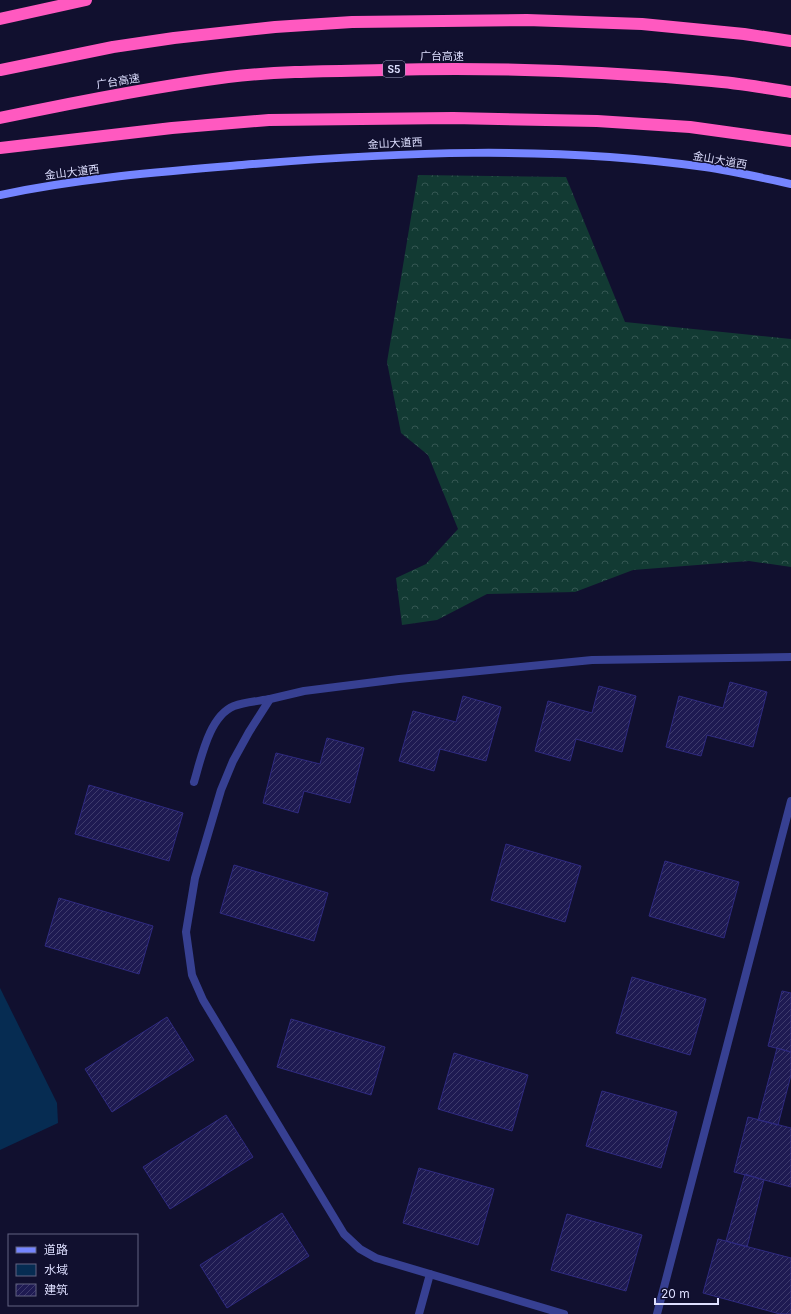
<svg xmlns="http://www.w3.org/2000/svg" width="791" height="1314" font-family="Inter,'Noto Sans SC',sans-serif">
  <defs>
    <pattern id="forest-crowns" width="20" height="18" patternUnits="userSpaceOnUse"><rect width="20" height="18" fill="#123a33"/><path d="M2 6a3 3 0 1 1 6 0M12 15a3 3 0 1 1 6 0" fill="none" stroke="#345652"/></pattern>
    <pattern id="building-hatch" width="6" height="6" patternUnits="userSpaceOnUse"><rect width="6" height="6" fill="#1e1a52"/><path d="M-1 1l2-2M0 6l6-6M5 7l2-2" fill="none" stroke="#3e3b6c"/></pattern>
  </defs>
  <rect width="100%" height="100%" fill="#11102f"/>
  <!-- forest -->
  <path fill="url(#forest-crowns)" d="M418 175 566 177 625 322 791 339V567L749 561 633 570 575 592 487 594 437 620 402 625 396 578 426 564 458 529 428 455 401 433 387 362Z"/>
  <!-- water -->
  <path fill="#062c52" d="M0 988 57 1103 58 1123 0 1150Z"/>
  <!-- building -->
  <path fill="url(#building-hatch)" stroke="#2f2a80" d="M730 682 767 692 753 747 707 735 701 756 666 747 679 696 723 708Z
    M599 686 636 696 622 752 576 739 570 761 535 751 548 701 592 713Z
    M463 696 501 707 486 761 440 749 434 771 399 761 413 711 456 722Z
    M327 738 364 748 350 803 304 791 298 813 263 803 276 753 320 764Z
    M89 785 183 813 169 861 75 834Z
    M506 844 581 866 565 922 491 900Z
    M665 861 739 882 724 938 649 916Z
    M234 865 328 893 314 941 220 913Z
    M59 898 153 926 139 974 45 946Z
    M632 977 706 999 690 1055 616 1033Z
    M782 991 791 993V1052L768 1046Z
    M167 1017 194 1060 112 1112 85 1069Z
    M291 1019 385 1047 371 1095 277 1067Z
    M777 1048 791 1052V1075L778 1125 758 1120Z
    M454 1053 528 1075 512 1131 438 1109Z
    M602 1091 677 1112 661 1168 586 1146Z
    M226 1115 253 1157 170 1209 143 1167Z
    M748 1117 791 1128V1187L734 1172Z
    M419 1168 494 1189 478 1245 403 1223Z
    M745 1174 764 1180 747 1247 726 1241Z
    M282 1213 309 1256 227 1308 200 1265Z
    M567 1214 642 1235 626 1291 551 1270Z
    M718 1239 791 1258V1314H780L703 1293Z"/>
  <g fill="none" stroke-linecap="round" stroke-linejoin="round">
    <!-- service -->
    <path stroke="#374092" stroke-width="8" d="M194 782C201 759 209 716 234 706 245 702 259 701 270 699
      M419 1314 430 1274
      M657 1314 791 801"/>
    <!-- minor -->
    <path stroke="#374092" stroke-width="8" d="M564 1314 376 1258 360 1249 344 1234 203 1000 192 975 186 932 195 878 221 790 233 761 249 732 270 699 304 691 399 679 592 660 791 657"/>
    <!-- secondary -->
    <path stroke="#7585ff" stroke-width="8" d="M0 195C79 178 161 172 242 165 396 152 550 145 705 167 734 171 762 178 791 184"/>
    <!-- motorway -->
    <path stroke="#ff59c0" stroke-width="12" d="M0 19 86 0
      M0 70 113 47 174 38 275 27 352 22 527 20 642 24 744 34 791 41
      M0 118C76 102 152 87 228 77 280 71 332 71 384 70 493 67 603 71 712 81 738 83 765 88 791 92
      M0 148 172 128 269 120 453 118 597 121 690 127 791 141"/>
  </g>
  <g text-anchor="middle" stroke-width="3" stroke-linejoin="round" paint-order="stroke">
    <!-- shield labels -->
    <rect fill="#11102f" stroke="#a0a1c1" stroke-width="1" x="383" y="61" width="22" height="16" rx="3"/>
    <g font-size="10" font-weight="bold" fill="#dedfff">
      <text x="394" y="73">S5</text>
    </g>
    <!-- street labels -->
    <g font-size="11" fill="#dedfff" stroke="#11102f">
      <text x="442" y="60">广台高速</text>
      <text transform="translate(118 81) rotate(-9)" y="4">广台高速</text>
      <text transform="translate(395 143) rotate(-3)" y="4">金山大道西</text>
      <text transform="translate(720 160) rotate(10)" y="4">金山大道西</text>
      <text transform="translate(72 172) rotate(-7)" y="4">金山大道西</text>
    </g>
  </g>
  <!-- legend -->
  <rect x="8" y="1234" width="130" height="72" fill="#11102f" stroke="#636382"/>
  <rect x="16" y="1247" width="20" height="6" fill="#7585ff" stroke="#636382"/>
  <text x="44" y="1254" font-size="12" fill="#dedfff">道路</text>
  <rect x="16" y="1264" width="20" height="12" fill="#062c52" stroke="#636382"/>
  <text x="44" y="1274" font-size="12" fill="#dedfff">水域</text>
  <rect x="16" y="1284" width="20" height="12" fill="url(#building-hatch)" stroke="#636382"/>
  <text x="44" y="1294" font-size="12" fill="#dedfff">建筑</text>
  <!-- scale -->
  <path d="M655 1298v6h63v-6" fill="none" stroke="#dedfff" stroke-width="2"/>
  <text x="661" y="1298" font-size="12" fill="#dedfff" stroke="#11102f" stroke-width="3" paint-order="stroke">20 m</text>
</svg>
